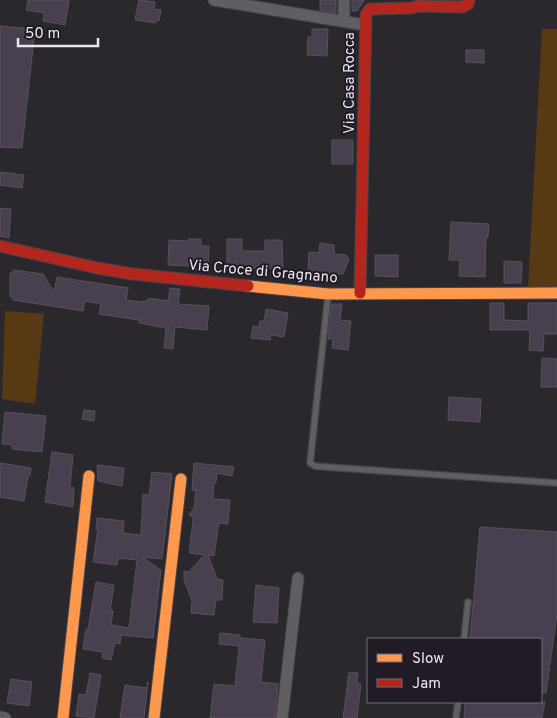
<svg xmlns="http://www.w3.org/2000/svg" width="557" height="718" font-family="Overpass,sans-serif">
  <rect width="100%" height="100%" fill="#2a282d"/>
  <!-- green -->
  <path fill="#573a14" d="M542 29H557V288H528Z
    M5 311 44 314 35 404 2 399Z"/>
  <!-- building -->
  <path fill="#48404e" stroke="#565358" d="M28 0H69L65 25 43 21 44 13 26 10Z
    M139 0 155 2 154 9 161 10 159 21 156 20V23L135 20Z
    M320 0H336V13L320 10Z
    M352 0H364V1L357 11H352Z
    M0 26 35 29 22 148 0 147Z
    M312 29H328L327 56 307 55 308 37H312Z
    M466 50H484V63L466 62Z
    M332 140H353V164H332Z
    M0 172 24 175 22 188 0 185Z
    M0 208 11 209 9 238 0 236Z
    M451 222 489 224 488 237H486L485 277 459 276 460 260H449Z
    M188 239H201V246H209L208 269H192V266L168 265 169 240 188 241Z
    M227 239H242V251H265V240H282L283 269 227 267Z
    M320 243 334 245V254L346 255 349 259 343 274 311 273 308 270 309 252 319 253Z
    M375 255H398V277L375 276Z
    M504 261 522 262 521 283H504Z
    M14 270 43 274 54 292 57 277 128 288 126 300 142 302 143 301H147L148 298 168 301 170 288 180 289 178 304 209 306 207 330 175 327 173 349 164 348 166 328 139 323V320L99 314 101 304 85 301 83 311 13 300 10 295V274Z
    M490 303H504V320L528 321V303H557V334H544L543 351 529 350 530 330H490Z
    M332 304H342L340 320 351 321 348 350 332 348 333 339H328Z
    M266 309 288 313 284 337 271 335 270 340 251 338 253 326 259 327 260 321H264Z
    M542 358 557 359V387H541Z
    M449 397 481 399 480 422 448 420Z
    M84 410 95 411 94 421 82 419Z
    M5 412 46 416 42 452 12 449V445L2 444Z
    M52 452 73 455 70 487 74 488 73 507 45 502Z
    M0 463 31 468 30 476H28L24 501 0 497Z
    M194 463 234 467 232 476 217 473 216 482H214L213 499 230 500 228 524 219 523 214 556 208 555 217 579 223 580 222 600H216L214 615 191 613 192 601 184 580V571L189 572 204 555 189 553 193 522V517L189 515 194 508 196 491 192 490Z
    M97 465 124 468 122 486 98 481Z
    M152 472 172 474 162 559 142 557 161 570 153 638 121 635 120 644 115 643 111 660 102 658 103 652 83 649 86 629H88L96 582 114 585 110 610 113 611 111 625 129 628 137 560 118 558 117 565 93 562 98 529H96L97 518 124 521 123 533 141 535 143 494 149 495Z
    M480 527 557 532V614L546 693 541 692V639H470Z
    M256 585 279 588 277 623 253 622Z
    M220 633 240 635V638L265 640 261 682 278 684 275 718H210L214 684 235 686 239 646 219 644Z
    M349 672 358 673 357 683 361 684 357 718H343Z
    M90 673 101 675 94 718 76 716 79 694 86 695Z
    M11 679 32 682 29 706 7 703Z
    M148 682 144 718H120L125 685 147 688Z
    M465 702H545L542 718H464Z"/>
  <g fill="none" stroke-linecap="round" stroke-linejoin="round">
    <!-- lane casing -->
    <g stroke="#464448" stroke-width="8">
      <path id="lane" d="M328 296 310 463 315 466 326 467 557 483
        M464 639 468 602
        M456 718 458 702"/>
    </g>
    <!-- street casing -->
    <g stroke="#464448" stroke-width="13">
      <path id="street" d="M214 0 365 25
        M344 0V21
        M0 717 5 718
        M282 718 298 578"/>
    </g>
    <!-- slow casing -->
    <g stroke="#464448" stroke-width="13">
      <path id="slow" d="M248 286 328 294 557 293
        M63 718 89 476
        M154 718 181 479"/>
    </g>
    <!-- jam casing -->
    <g stroke="#464448" stroke-width="13">
      <path id="jam" d="M0 246 97 268 133 274 248 286
        M360 293 366 15 370 9 411 8 418 6 462 7 468 4 469 0"/>
    </g>
    <!-- lane -->
    <use href="#lane" stroke="#615e63" stroke-width="5.5"/>
    <!-- street -->
    <use href="#street" stroke="#615e63" stroke-width="11"/>
    <!-- slow -->
    <use href="#slow" stroke="#ff974d" stroke-width="11"/>
    <!-- jam -->
    <use href="#jam" stroke="#b3261e" stroke-width="11"/>
  </g>
  <g text-anchor="middle" stroke-width="4" stroke-linejoin="round" paint-order="stroke">
    <!-- street labels -->
    <g font-size="15" fill="#ebe7ee" stroke="#211b26">
      <text transform="translate(349 83) rotate(-90)" y="5">Via Casa Rocca</text>
      <text transform="translate(263 271) rotate(5)" y="5">Via Croce di Gragnano</text>
    </g>
  </g>
  <!-- legend -->
  <rect x="367" y="638" width="175" height="65" fill="#211b26" stroke="#726d76"/>
  <rect x="377" y="654" width="25" height="8" fill="#ff974d" stroke="#726d76"/>
  <text x="412" y="663" font-size="15" fill="#ebe7ee">Slow</text>
  <rect x="377" y="679" width="25" height="8" fill="#b3261e" stroke="#726d76"/>
  <text x="412" y="688" font-size="15" fill="#ebe7ee">Jam</text>
  <!-- scale -->
  <path d="M18 38v8h80v-8" fill="none" stroke="#ebe7ee" stroke-width="2.5"/>
  <text x="25" y="38" font-size="15" fill="#ebe7ee" stroke="#211b26" stroke-width="4" paint-order="stroke">50 m</text>
</svg>
